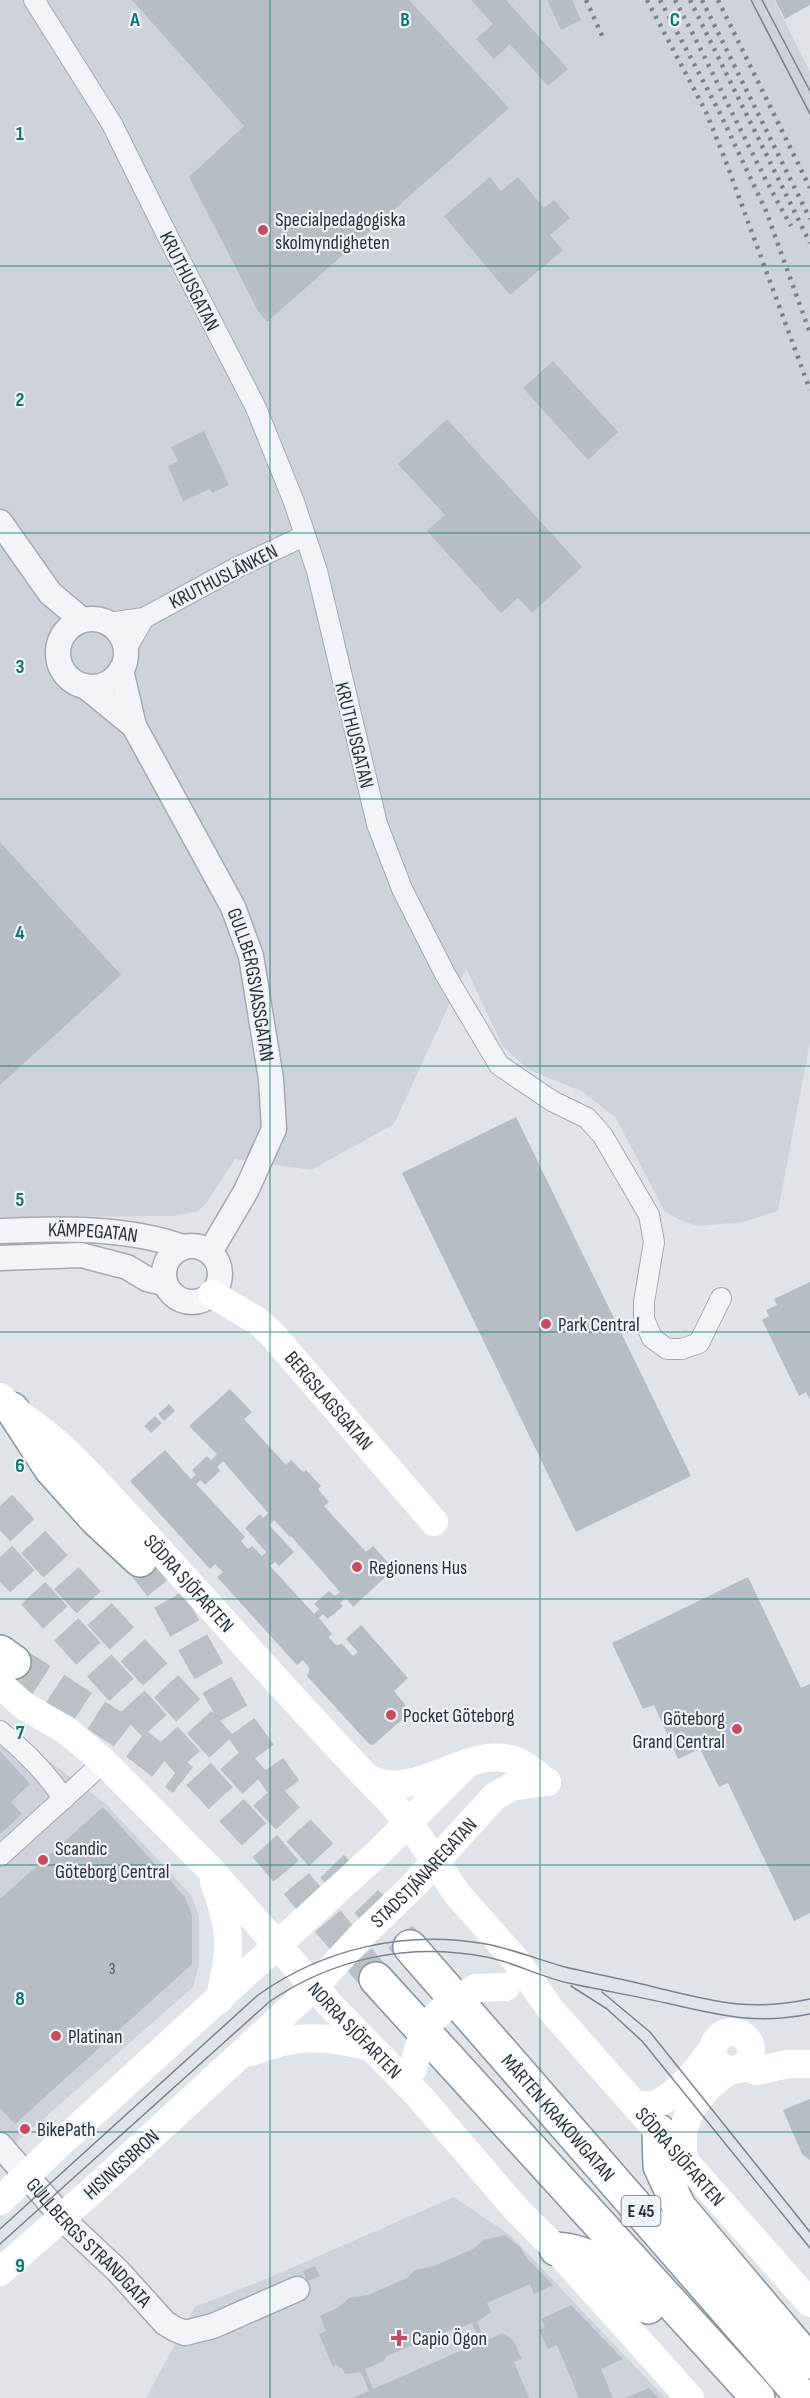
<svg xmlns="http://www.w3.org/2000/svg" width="810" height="2398" font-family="'Sofia Sans Condensed',sans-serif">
  <rect width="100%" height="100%" fill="#e0e3e8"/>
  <!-- built -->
  <path fill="#ced2da" d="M0 0H774L810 72V1042L778 1211 743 1222 698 1226 680 1220 665 1212 616 1118 583 1092 527 1069 502 1045 466 968 394 1124 311 1170 235 1159 207 1202 198 1211 174 1216 0 1217Z
    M0 1724 106 1804 192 1896 199 1917V1964L193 1987 0 2157Z
    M454 2197 511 2236 665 2398H146L195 2307 266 2279Z"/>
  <!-- building -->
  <path fill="#b7bdc4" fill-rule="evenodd" d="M132 0H409L509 108 267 322 258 311 189 177 244 126Z
    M471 0H506L568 69 548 86 510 44 494 59 476 39 493 24Z
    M547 0H572L581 20 561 30Z
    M775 0H810V5L785 19Z
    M490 177 501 191 518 177 544 208 554 200 570 218 550 235 563 250 510 295 444 216Z
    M553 361 618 432 588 460 523 388Z
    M447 419 582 567 532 613 518 598 501 613 427 531 445 515 398 464Z
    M204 431 229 485 212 493 210 489 183 501 168 466 178 461 171 447Z
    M0 842 121 975 0 1085Z
    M516 1117 691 1476 576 1532 402 1173Z
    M810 1282V1400L806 1392 799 1396 762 1320 769 1316 766 1310 777 1305 774 1299Z
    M230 1389 252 1412 244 1419 286 1465 291 1460 303 1472 306 1470 321 1486 318 1489 329 1502 324 1506 366 1552 373 1546 394 1569 353 1607 346 1598 340 1603 343 1606 328 1619 323 1614 319 1618 332 1634 328 1637 336 1645 342 1644 353 1656 358 1652 346 1639 361 1625 408 1678 394 1691 406 1706 402 1710 405 1717 373 1745 369 1744 307 1676 310 1669 303 1660 297 1665 217 1577 223 1572 215 1564 210 1569 130 1481 165 1450 191 1479 196 1475 192 1470 207 1456 211 1460 217 1454 189 1426ZM223 1461 268 1513 263 1518 260 1514 245 1528 266 1552 262 1556 252 1546 248 1549 241 1541 245 1537 196 1484 201 1480 205 1485 220 1471 217 1467ZM274 1520 290 1537 291 1536 340 1592 335 1596 329 1591 314 1604 319 1609 314 1614 270 1566 275 1562 279 1566 294 1552 269 1525Z
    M169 1404 175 1411 164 1421 158 1414Z
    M155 1416 162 1423 151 1433 144 1426Z
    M748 1577 801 1688 810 1684V1913L794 1921 728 1783 719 1787 700 1749 678 1759 654 1705 643 1709 612 1643Z
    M0 1751 30 1784 11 1802 22 1814 0 1834Z
    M103 1807 185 1897 192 1915V1964L15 2124 0 2108V1899Z
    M810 2099V2160L802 2154 783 2110Z
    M505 2235 520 2247 527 2258 553 2285 534 2294 530 2284 487 2303 491 2312 477 2322 485 2341 502 2333 513 2340 522 2359 514 2362 529 2398H352L369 2391 361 2372 345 2374 343 2369 336 2365 333 2367 319 2334 326 2331 320 2316 339 2307 349 2298 368 2295 407 2278 415 2270 434 2266 473 2249 484 2240ZM472 2323 481 2342 373 2389 365 2369 384 2361 387 2356 452 2329 453 2331Z
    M315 2266 320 2276 307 2281 303 2271Z
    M571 2305 623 2359 601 2369 613 2398H579L557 2345 548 2349 539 2330 545 2327 541 2319Z
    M649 2388 659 2398H625Z"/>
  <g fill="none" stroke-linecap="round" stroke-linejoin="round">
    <!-- trunk-tunnel -->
    <path stroke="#bbc0c6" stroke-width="33" stroke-dasharray="33 16" stroke-linecap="butt" d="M0 1506 325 1859 410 1947
      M0 1557 270 1852 376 1979
      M140 1560 162 1588 240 1726 286 1790
      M14 1662 119 1730 183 1780"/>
    <!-- minor casing -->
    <g stroke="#a5aab2" stroke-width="22">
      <path id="minor" d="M34 0 112 124 163 227 256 408 294 502 317 571 377 824 402 889 445 974 499 1065 552 1101 587 1118 603 1136 649 1215 654 1242 644 1302V1319L652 1338 667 1349H682L699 1343 721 1298
        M109 623 144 618 236 568 304 536
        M126 649 144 618
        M0 1731C25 1751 46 1772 64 1799
        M0 1856 104 1762"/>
    </g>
    <!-- tertiary casing -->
    <g stroke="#a5aab2" stroke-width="27">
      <g id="tertiary">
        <path d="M0 522 50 593 82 620"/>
        <circle cx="92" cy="653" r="34"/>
        <path id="s1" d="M121 670 134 726 233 907 251 956 271 1079 274 1129 246 1191 210 1252"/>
        <path d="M85 686 134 726"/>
        <path id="s2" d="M0 1231C58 1228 128 1227 183 1247"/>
        <circle cx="192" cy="1274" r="28"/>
        <path d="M0 1258 81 1255 127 1267 147 1279 164 1283"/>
        <path id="s3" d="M0 2145 70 2226 118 2271 165 2323 175 2329 185 2333 213 2326 297 2289"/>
      </g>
    </g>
    <!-- trunk casing -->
    <g stroke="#88919e" stroke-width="36">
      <g id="trunk">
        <path d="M12 1409 51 1469 96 1519 140 1560"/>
        <path d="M0 1652 14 1662"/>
        <path id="s8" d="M410 1947 803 2398"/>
        <path d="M376 1979 758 2398"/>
        <path d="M659 2131 660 2166 679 2207 810 2362"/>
        <path d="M556 2249C600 2252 618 2278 648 2307"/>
      </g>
    </g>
    <!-- minor -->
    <use href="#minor" stroke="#f2f4f7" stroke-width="20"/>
    <!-- tertiary -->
    <use href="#tertiary" stroke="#f2f4f7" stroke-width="24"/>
    <!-- secondary -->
    <g stroke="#fff" stroke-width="28">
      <path id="s4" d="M212 1294 259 1322 271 1333 434 1522"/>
      <path id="s5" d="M0 1397C21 1418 49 1433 70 1455 179 1566 278 1688 388 1799L409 1823 458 1895 514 1958 551 2010 810 2303"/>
      <path id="s6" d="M0 1684 24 1706 66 1730 104 1762 209 1868 332 2007 419 2096 517 2210 556 2249 690 2398"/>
      <path d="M368 1778C373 1780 380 1783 385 1784 430 1790 472 1745 516 1761 527 1765 538 1776 547 1782"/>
      <path d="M214 1882C232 1931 232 1949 219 2000"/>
      <circle cx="732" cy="2051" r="19"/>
      <path d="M251 2052C297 2034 322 2035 370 2047"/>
      <path d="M742 2067 757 2071 787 2064H810"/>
      <path d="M635 2104C640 2104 645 2106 650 2105 671 2103 699 2068 710 2052"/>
      <path d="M54 2149 380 1851 467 1764"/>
      <path d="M685 2161C675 2121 698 2092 730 2070"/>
      <path id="s7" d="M92 2191 314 1987 360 1937 413 1886 495 1796 511 1787 547 1782"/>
    </g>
    <!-- trunk -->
    <use href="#trunk" stroke="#fff" stroke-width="33"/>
    <!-- tram -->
    <path stroke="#7a8391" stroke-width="1.5" d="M751 0 810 114
      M762 0 810 91
      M571 1986 607 2009 642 2041 810 2248
      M602 1992 650 2032 810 2232
      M0 2229 258 1995C324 1948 406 1930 486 1944 513 1949 539 1960 565 1967 594 1974 624 1979 654 1987 712 2001 749 2012 810 1999
      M0 2244 269 2002C333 1958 410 1942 486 1957 514 1962 540 1977 568 1983 601 1990 634 1996 666 2003 720 2015 755 2025 810 2014"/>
    <!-- rail -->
    <path stroke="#7a8391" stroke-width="4.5" stroke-dasharray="3 6" stroke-linecap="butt" d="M586 0 604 40
      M647 0 706 112 726 162 810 390
      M660 0 719 111 766 211 810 333
      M675 0C715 74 749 152 791 226
      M690 0 810 243
      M702 0 810 219
      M718 0 810 188"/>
    <!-- secondary-bridge -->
    <path stroke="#fff" stroke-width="28" d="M413 2069 419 2046 430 2022 449 2003 476 1988 506 1987
      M0 2201 54 2149
      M0 2272 92 2191"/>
  </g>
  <!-- grid -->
  <path fill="none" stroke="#0f766e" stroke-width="1.5" stroke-opacity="0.55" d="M270 0V2398M540 0V2398M0 266H810M0 533H810M0 799H810M0 1066H810M0 1332H810M0 1599H810M0 1865H810M0 2132H810"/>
  <!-- markers -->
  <g fill="#c64c62" stroke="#eff2f6" stroke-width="2">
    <circle cx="263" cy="230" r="6"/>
    <circle cx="546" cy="1324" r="6"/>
    <circle cx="357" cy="1567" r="6"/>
    <circle cx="391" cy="1715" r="6"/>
    <circle cx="737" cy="1729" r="6"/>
    <circle cx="43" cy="1860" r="6"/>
    <circle cx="56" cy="2036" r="6"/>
    <circle cx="25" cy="2129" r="6"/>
    <path d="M396 2329h6v6h6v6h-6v6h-6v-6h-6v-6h6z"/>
  </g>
  <g text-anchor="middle" stroke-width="4.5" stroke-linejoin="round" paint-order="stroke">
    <!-- number labels -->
    <g font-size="16" fill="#4c5560">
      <text x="112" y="1974">3</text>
    </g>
    <!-- shield labels -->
    <rect fill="#eff2f6" stroke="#646c75" stroke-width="1.5" x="621.5" y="2196" width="39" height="30" rx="4.5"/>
    <g font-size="18" font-weight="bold" fill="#29323e">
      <text x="641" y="2217">E 45</text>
    </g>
    <!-- poi labels -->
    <g font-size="20" fill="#29323e" stroke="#eff2f6" text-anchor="start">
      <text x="275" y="226">Specialpedagogiska<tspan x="275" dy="23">skolmyndigheten</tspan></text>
      <text x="558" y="1331">Park Central</text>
      <text x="369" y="1574">Regionens Hus</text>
      <text x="403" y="1722">Pocket Göteborg</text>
      <text x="725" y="1725" text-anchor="end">Göteborg<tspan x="725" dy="23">Grand Central</tspan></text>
      <text x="55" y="1855">Scandic<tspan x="55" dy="23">Göteborg Central</tspan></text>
      <text x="68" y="2043">Platinan</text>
      <text x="37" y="2136">BikePath</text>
      <text x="412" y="2345">Capio Ögon</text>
    </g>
    <!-- street labels -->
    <g font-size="20" fill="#29323e" stroke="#eff2f6">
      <text transform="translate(190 281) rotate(63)" y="7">KRUTHUSGATAN</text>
      <text transform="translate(223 576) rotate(-27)" y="7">KRUTHUSLÄNKEN</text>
      <text transform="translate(355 735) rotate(76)" y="7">KRUTHUSGATAN</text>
      <text dy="7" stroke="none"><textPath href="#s1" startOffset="344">GULLBERGSVASSGATAN</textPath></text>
      <text dy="7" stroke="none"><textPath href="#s2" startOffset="93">KÄMPEGATAN</textPath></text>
      <text dy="7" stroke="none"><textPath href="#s4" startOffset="160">BERGSLAGSGATAN</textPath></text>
      <text dy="7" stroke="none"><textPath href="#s5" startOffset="266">SÖDRA SJÖFARTEN</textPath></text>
      <text dy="7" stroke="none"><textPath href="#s7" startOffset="460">STADSTJÄNAREGATAN</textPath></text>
      <text dy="7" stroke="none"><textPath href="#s6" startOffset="498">NORRA SJÖFARTEN</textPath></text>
      <text dy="7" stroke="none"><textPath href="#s8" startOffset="226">MÅRTEN KRAKOWGATAN</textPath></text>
      <text dy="7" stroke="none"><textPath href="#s5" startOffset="1022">SÖDRA SJÖFARTEN</textPath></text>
      <text transform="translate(121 2164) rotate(-42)" y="7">HISINGSBRON</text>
      <text dy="7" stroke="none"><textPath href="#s3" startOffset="132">GULLBERGS STRANDGATA</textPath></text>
    </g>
  </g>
  <g font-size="20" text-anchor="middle" font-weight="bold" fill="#0f766e" stroke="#eff2f6" stroke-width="4.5" stroke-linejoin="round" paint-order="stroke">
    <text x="135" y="26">A</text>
    <text x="405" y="26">B</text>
    <text x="675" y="26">C</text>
    <text x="20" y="140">1</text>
    <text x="20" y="406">2</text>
    <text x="20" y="673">3</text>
    <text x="20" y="939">4</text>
    <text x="20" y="1206">5</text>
    <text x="20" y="1472">6</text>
    <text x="20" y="1739">7</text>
    <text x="20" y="2005">8</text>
    <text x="20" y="2272">9</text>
  </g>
</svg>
